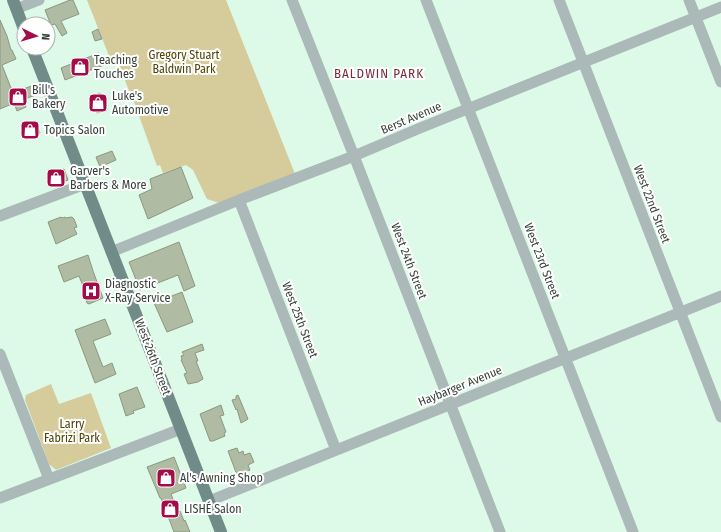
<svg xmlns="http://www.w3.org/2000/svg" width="721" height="532" font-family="'Fira Sans Condensed',sans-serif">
  <rect width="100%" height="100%" fill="#ddf9e8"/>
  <!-- green -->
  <path fill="#d6cb9b" d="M87 0H226L295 174 219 203 207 199 193 170 186 165 163 173 160 165 157 166 133 99H132L117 59 111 61Z
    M51 384 59 404 91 393 111 448 56 470 49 464 25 400 26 395Z"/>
  <!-- building -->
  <path fill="#afbba2" stroke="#8c987f" d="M70 0H73L79 14 61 21 67 33 62 36 55 24 51 25 45 10Z
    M0 20 7 36 11 50H12L16 59 2 65 13 93 34 85 38 94 25 99 27 102 24 103 26 107 17 111 14 103 0 109Z
    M98 29 102 39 95 41 92 32Z
    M99 53 104 65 65 80 61 68Z
    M100 93 107 110 97 113 90 97Z
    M36 121 40 133 26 139 21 125 28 122 29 124Z
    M112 151 116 160 100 167 96 157Z
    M181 167 193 198 148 219 139 195 152 189 150 179Z
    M64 169 68 180 50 187 47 177Z
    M61 217 62 218 65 217V218L72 217 74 219 77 227 74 228 77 234 56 244 48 222Z
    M179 242 195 286 184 291 178 275 140 290 129 262Z
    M88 255 93 271 103 298 89 304 87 303 85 296H87L79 276 64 282 58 266Z
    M182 292 193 322 167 332 154 303Z
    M105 319 111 334 93 341 103 367 112 363 116 374 95 383 75 330Z
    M202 344 204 350 195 353 198 361H196L203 379 198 382 188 384 184 374 187 373 181 360 182 359 181 356 184 355 182 352Z
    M137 387 145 407 133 411 134 413 126 416 119 394Z
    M238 395 248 419 241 423 237 409 236 410 232 400 236 399V396Z
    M221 405 224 415 220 416 226 432 224 433 225 436 213 441H210L200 414Z
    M237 448 239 453 243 451 244 455 250 453 254 462 248 465 250 470 237 475 228 451Z
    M174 457 186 488 171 494 178 512 180 511 184 521 185 520 190 532H174L161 498H160L147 467Z"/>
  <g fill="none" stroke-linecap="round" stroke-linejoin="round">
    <!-- minor -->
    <path stroke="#abbab8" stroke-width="11" d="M292 0 354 156 500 532
      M426 0 633 532
      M559 0 721 417
      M689 0 721 82
      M16 9 39 0
      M239 200 336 450
      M0 216 85 184
      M111 252 239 200 354 156 420 128 721 7
      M0 354 49 479
      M0 498 181 429
      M209 501 721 296"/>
    <!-- major -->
    <path stroke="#708b88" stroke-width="12" d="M13 0 24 29
      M32 48 221 532"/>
  </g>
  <!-- icons -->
  <defs>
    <g id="shop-square" transform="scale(1)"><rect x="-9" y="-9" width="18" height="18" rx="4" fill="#a40c49" stroke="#fff"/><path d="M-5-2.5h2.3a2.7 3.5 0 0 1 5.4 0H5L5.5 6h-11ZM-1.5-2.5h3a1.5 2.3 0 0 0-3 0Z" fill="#fff"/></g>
    <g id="hospital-square" transform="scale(1)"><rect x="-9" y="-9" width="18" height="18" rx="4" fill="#a40c49" stroke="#fff"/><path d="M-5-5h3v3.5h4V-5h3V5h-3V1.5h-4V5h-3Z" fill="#fff"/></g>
  </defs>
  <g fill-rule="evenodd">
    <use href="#shop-square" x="80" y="67"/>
    <use href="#shop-square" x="18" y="97"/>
    <use href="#shop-square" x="98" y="103"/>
    <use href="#shop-square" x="30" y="130"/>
    <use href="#shop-square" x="56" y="178"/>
    <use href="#hospital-square" x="91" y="291"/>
    <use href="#shop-square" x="166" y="478"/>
    <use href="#shop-square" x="170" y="509"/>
  </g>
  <g text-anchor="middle" stroke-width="4" stroke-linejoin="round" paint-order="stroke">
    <!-- park labels -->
    <g font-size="12" fill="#4e4204" stroke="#fff">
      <text x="184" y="59">Gregory Stuart<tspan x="184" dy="14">Baldwin Park</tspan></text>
      <text x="72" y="428">Larry<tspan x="72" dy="14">Fabrizi Park</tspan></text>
    </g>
    <!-- poi labels -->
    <g font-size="12" fill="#354039" stroke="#fff" text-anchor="start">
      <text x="94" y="64">Teaching<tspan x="94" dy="14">Touches</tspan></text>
      <text x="32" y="94">Bill's<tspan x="32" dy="14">Bakery</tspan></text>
      <text x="112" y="100">Luke's<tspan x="112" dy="14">Automotive</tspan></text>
      <text x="44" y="134">Topics Salon</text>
      <text x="70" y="175">Garver's<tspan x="70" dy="14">Barbers &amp; More</tspan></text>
      <text x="105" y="288">Diagnostic<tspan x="105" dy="14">X-Ray Service</tspan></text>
      <text x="180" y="482">Al's Awning Shop</text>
      <text x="184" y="513">LISHÉ Salon</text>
    </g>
    <!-- street labels -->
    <g font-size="12" fill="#354039" stroke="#fff">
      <text transform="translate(411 118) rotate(-23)" y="4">Berst Avenue</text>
      <text transform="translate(652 204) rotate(69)" y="4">West 22nd Street</text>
      <text transform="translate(409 261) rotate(69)" y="4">West 24th Street</text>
      <text transform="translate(542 261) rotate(69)" y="4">West 23rd Street</text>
      <text transform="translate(300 320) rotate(69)" y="4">West 25th Street</text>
      <text transform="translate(153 357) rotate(69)" y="4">West 26th Street</text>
      <text transform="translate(460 386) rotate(-22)" y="4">Haybarger Avenue</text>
    </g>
    <!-- neighbourhood labels -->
    <g font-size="13" letter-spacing="1" fill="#742e40" stroke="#fff">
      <text x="379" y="78">BALDWIN PARK</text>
    </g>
  </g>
  <!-- north arrow -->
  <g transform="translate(36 36) rotate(95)"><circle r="19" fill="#ffffff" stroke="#aeb3b0"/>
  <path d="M0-3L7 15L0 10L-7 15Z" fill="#a40c49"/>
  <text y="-6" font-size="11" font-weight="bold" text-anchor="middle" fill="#354039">N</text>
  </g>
</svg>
